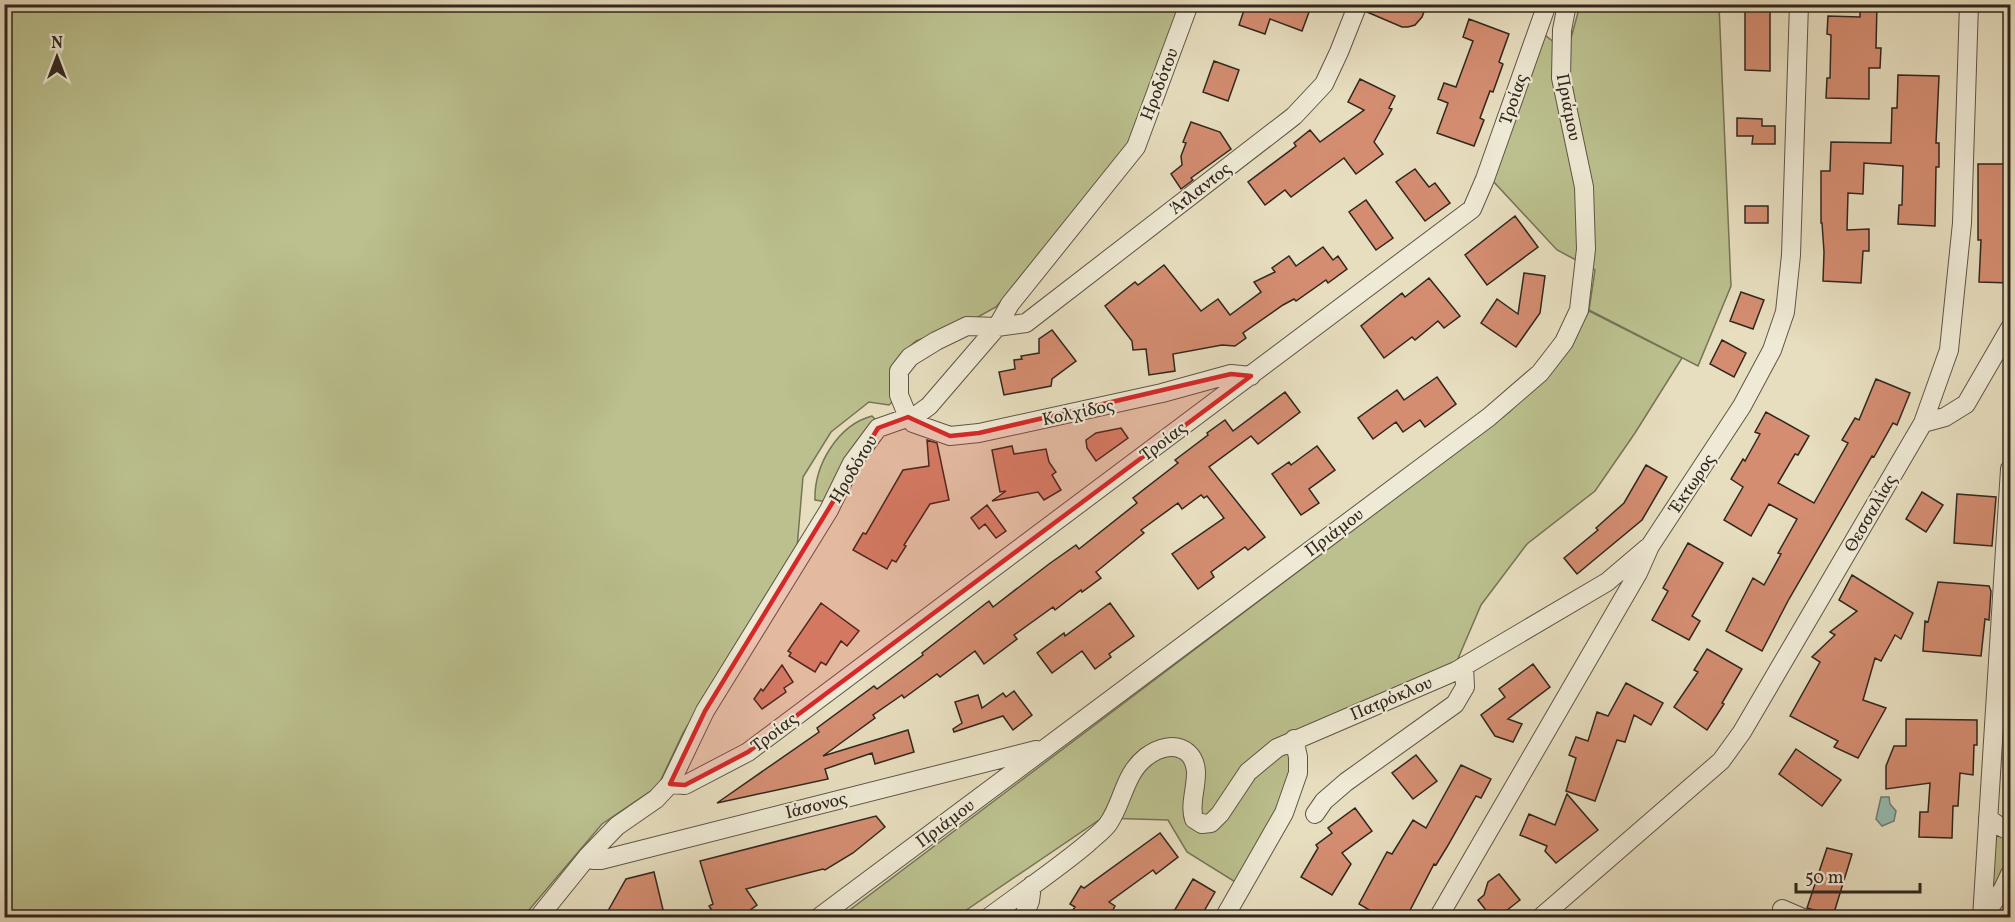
<svg xmlns="http://www.w3.org/2000/svg" width="2015" height="922" font-family="Vollkorn,serif">
  <rect width="100%" height="100%" fill="#e7debf"/>
  <filter id="stains"><feTurbulence type="fractalNoise" baseFrequency=".00333" numOctaves="4"/><feColorMatrix values="0 0 0 0 .2 0 0 0 0 .09 0 0 0 0 .02 0 0 0 .5 -.17"/></filter>
  <radialGradient id="worn" r=".72"><stop offset=".6" stop-color="#630" stop-opacity="0"/><stop offset="1" stop-color="#630" stop-opacity=".3"/></radialGradient>
  <!-- green -->
  <path fill="#bbc08e" stroke="#767456" stroke-width="1.5" d="M5 5H1183L1131 151 996 307 969 322 916 341 901 354 893 401 889 405 869 402 831 432 803 477 797 548 683 733 658 786 602 824 523 917 5 918Z
    M1580 5H1719L1731 286 1698 366 1589 310 1595 270 1557 250 1492 180 1545 35 1567 53Z
    M1589 311 1682 358 1635 433 1595 491 1527 544 1481 605 1457 661 1283 739 1291 757 1290 786 1240 885 1187 852 1168 820 1102 818 956 917 839 918 1508 413 1563 356Z
    M872 416 875 419 855 444 828 502 815 500C814 465 838 425 872 416Z
    M1996 836 2010 838C2010 857 2009 874 1994 887L1992 886Z"/>
  <!-- water -->
  <path fill="#97bcb1" stroke="#6e8077" stroke-width="1.5" d="M1881 797H1889L1890 804 1896 811 1894 821 1882 826 1876 819Z"/>
  <!-- building -->
  <path fill="#d48d71" stroke="#31271f" stroke-width="1.5" d="M1246 4H1312L1302 31 1270 19 1265 34 1239 25Z
    M1369 4H1427L1422 17 1415 25 1408 27H1402L1367 12Z
    M1745 4H1770V71L1745 70Z
    M1860 4H1877L1876 48H1881L1880 68H1869V99L1826 98 1827 78H1830L1831 35 1827 34 1828 16 1860 17Z
    M1469 19 1509 34 1499 62 1503 64 1493 92 1490 91 1480 118 1484 120 1474 146 1437 133 1448 103 1438 99 1444 83 1456 87 1473 41 1463 37Z
    M1214 61 1239 70 1228 101 1203 92Z
    M1898 75 1939 76 1936 143H1939V167H1936L1935 226 1898 224 1899 205H1902L1903 166 1864 163 1863 194 1848 193 1847 230 1869 229V251H1863L1861 283 1823 281 1824 252 1822 223H1821V171H1830L1831 142 1891 143 1892 108H1897Z
    M1360 79 1395 96 1389 108 1392 109 1374 142 1383 154 1356 174 1344 158 1291 197 1285 190 1265 205 1248 182 1296 146 1294 143 1310 130 1320 142 1364 110 1348 102Z
    M1737 118 1762 119V126H1775V144H1752L1753 136H1737Z
    M1191 122 1220 132 1231 149 1191 178 1193 180 1181 189 1171 174 1182 165 1181 156 1186 143 1183 142Z
    M1978 164H2010V283L1979 282 1981 240H1978Z
    M1415 169 1429 187 1435 183 1450 203 1425 221 1396 182Z
    M1366 200 1393 238 1376 250 1349 212Z
    M1745 206H1768V223H1745Z
    M1515 216 1538 247 1487 285 1465 255Z
    M1323 247 1333 260 1338 256 1347 269 1328 283 1326 280 1296 301 1294 299 1283 305 1243 333 1246 338 1235 346 1222 345 1173 354 1175 371 1149 375 1146 349 1133 350 1132 341 1105 306 1135 282 1138 285 1164 265 1201 311 1218 299 1230 315 1261 292 1254 282 1275 272 1272 268 1289 256 1296 266Z
    M1524 273 1545 276 1540 313 1516 347 1481 323 1497 299 1518 314Z
    M1429 278 1460 316 1444 328 1438 321 1415 340 1412 337 1384 358 1361 326 1402 293 1405 297Z
    M1741 292 1764 300 1753 329 1730 321Z
    M1052 330 1076 361 1052 379 1051 386 1004 395 999 372 1015 369 1014 360 1022 359 1021 356 1039 353V339Z
    M1722 340 1746 353 1734 377 1710 364Z
    M1437 377 1456 404 1425 427 1420 420 1403 432 1396 422 1373 439 1358 418 1397 390 1404 400Z
    M1876 379 1910 393 1897 425 1893 423 1874 457 1872 456 1789 599 1762 651 1726 631 1753 578 1764 585 1781 554 1778 553 1797 519 1769 504 1751 536 1724 520 1743 487 1731 479 1743 459 1745 461 1760 434 1755 432 1766 412 1809 436 1798 455 1795 454 1778 483 1814 503 1848 443 1842 440 1855 418 1859 420Z
    M1285 392 1300 412 1258 444 1251 436 1209 467 1265 537 1248 550 1245 547 1211 572 1214 577 1198 589 1172 554 1224 518 1207 496 1204 498 1201 495 1182 509 1178 503 1141 530 1144 533 1096 572 1101 578 1082 592 1081 590 1055 610 1053 607 1014 635 1017 639 984 664 975 651 940 677 937 674 904 698 902 695 873 715 875 718 823 756 908 730 914 752 875 764 872 753 825 769 828 779 717 803 819 732 817 728 874 686 877 689 923 655 922 653 989 601 993 607 1049 564 1076 545 1079 549 1137 503 1133 498 1178 463 1175 460 1208 435 1207 433 1225 420 1233 431Z
    M1121 428 1128 438 1096 461 1087 448 1086 440 1096 433Z
    M927 440 937 443 949 500 930 504 904 545 906 546 896 562 892 560 887 569 853 550 863 533 866 534 903 470 929 466Z
    M1012 446 1014 454 1046 449 1049 462 1056 472 1052 475 1061 490 1044 500 1038 492 992 501 1006 491 1000 492 992 450Z
    M1317 446 1335 470 1309 489 1319 503 1301 515 1272 474 1289 462 1291 465Z
    M1646 465 1667 477 1642 520 1577 574 1564 558 1598 530 1596 528 1624 503Z
    M1922 492 1943 505 1926 532 1906 519Z
    M1957 494 1996 497 1992 546 1954 543Z
    M987 505 1006 531 996 538 985 524 979 529 971 518Z
    M1688 543 1723 563 1692 616 1700 621 1689 640 1652 620 1668 591 1663 588Z
    M1852 575 1913 613 1901 639 1895 635 1881 661 1875 658 1863 700 1886 708 1858 758 1834 747 1838 741 1790 716 1820 662 1812 657 1835 635 1830 632 1857 611 1839 600Z
    M1938 582 1989 586 1991 591 1989 620 1985 619 1981 656 1923 651 1925 621 1928 622Z
    M821 603 859 631 847 646 841 641 826 665 821 662 815 672 789 656 791 653 788 651Z
    M1110 603 1134 636 1109 654 1111 657 1095 669 1082 651 1052 673 1037 653 1064 633 1065 636Z
    M1707 649 1742 669 1722 703 1724 704 1707 730 1674 707 1698 672 1694 670Z
    M1533 664 1550 687 1508 719 1522 724 1513 742 1495 736 1481 715 1505 697 1499 689Z
    M782 665 793 682 784 688 786 692 762 709 754 699 761 689 763 691Z
    M1626 683 1663 703 1651 725 1634 715 1625 742 1617 740 1595 801 1566 791 1576 758 1569 755 1576 737 1588 741 1597 712 1608 716Z
    M1014 691 1032 715 1013 730 1003 716 954 732 953 729 962 723 955 702 978 695 982 708 1003 693 1006 697Z
    M1906 719 1977 720V745H1974L1973 775 1960 773 1958 806H1953L1952 838 1919 837 1920 812H1928L1930 783 1886 789V766L1894 746H1906Z
    M1796 749 1841 780 1822 806 1779 774Z
    M1416 755 1437 781 1413 799 1392 773Z
    M1461 765 1491 779 1481 798 1476 796 1447 847 1436 865 1434 864 1406 918H1383L1359 904 1387 852 1392 854 1413 820 1426 828Z
    M1567 794 1598 830 1556 863 1545 851 1547 846 1520 835 1529 814 1555 825Z
    M1355 808 1372 831 1342 853 1351 864 1332 895 1301 877 1318 848 1316 845 1332 833 1328 828Z
    M876 816 885 827 853 853 825 870 823 869 746 889 757 905 739 918H717L709 906 713 904 700 861Z
    M1160 833 1178 857 1156 874 1153 870 1109 902 1115 906 1109 918H1068L1075 907 1070 904 1081 886 1084 888Z
    M1827 848 1852 854 1833 916 1807 908Z
    M654 872 665 918H604L626 879Z
    M1499 874 1520 900 1497 918H1492L1478 900 1484 895 1488 882Z
    M1193 879 1215 892 1200 918H1170Z"/>
  <g fill="none" stroke-linecap="round" stroke-linejoin="round">
    <!-- street casing -->
    <g stroke="#5e5547" stroke-width="20">
      <path id="street" d="M1251 376 1231 374 1162 393 979 433 950 436 913 423 908 417 899 395V371L910 357 936 341 967 326 997 327 1026 323 1294 116 1324 84 1339 52 1358 4
        M1923 423 1945 417 1966 404 2010 328
        M670 784 685 785 748 752 1472 209 1485 179 1547 4
        M1315 814 1324 801 1346 782 1455 704 1465 687 1464 666
        M1988 818 1999 826 2010 831
        M588 856 593 860H601L1036 750
        M1782 909 1803 918
        M538 918 588 856 617 826 656 799 670 784 705 711 829 510 852 463 878 428 918 414 929 406 997 327 1010 304 1136 147 1189 4
        M818 918 1489 417 1540 373 1564 342 1579 310 1586 249 1584 187 1561 78 1562 30 1567 4
        M988 918C1021 893 1056 870 1088 843 1094 837 1103 831 1108 824 1123 803 1124 774 1146 757 1158 748 1175 742 1188 753 1206 770 1187 799 1194 819L1202 824 1211 823 1220 814 1248 772 1277 748 1456 671 1607 582 1647 548
        M1023 918 1030 901 1032 885
        M1224 918 1284 813 1298 773V757L1294 739
        M1438 918 1638 573 1650 546 1742 406 1772 350 1785 312 1791 255 1799 4
        M1540 918 1721 761 1742 732 1923 423 1949 350 1962 223 1969 4
        M1982 918 2010 469
        M1982 918 2003 889 2010 874"/>
    </g>
    <!-- street -->
    <use href="#street" stroke="#efead5" stroke-width="18"/>
  </g>
  <!-- marked area -->
  <path fill="#d62828" fill-opacity="0.2" stroke="#d62828" stroke-width="4.5" stroke-linejoin="round" d="M1231 374 1251 376 748 752 685 785 670 784 705 711 878 428 908 417 950 436 979 433Z"/>
  <g text-anchor="middle" stroke-width="4.5" stroke-linejoin="round" paint-order="stroke">
    <!-- street labels -->
    <g font-size="18" fill="#31271f" stroke="#efead5">
      <text transform="translate(1159 84) rotate(-69)" y="6">Ηροδότου</text>
      <text transform="translate(1513 99) rotate(-71)" y="6">Τροίας</text>
      <text transform="translate(1569 107) rotate(79)" y="6">Πριάμου</text>
      <text transform="translate(1200 188) rotate(-38)" y="6">Άτλαντος</text>
      <text transform="translate(1078 412) rotate(-12)" y="6">Κολχίδος</text>
      <text transform="translate(1163 441) rotate(-37)" y="6">Τροίας</text>
      <text transform="translate(853 469) rotate(-59)" y="6">Ηροδότου</text>
      <text transform="translate(1692 483) rotate(-56)" y="6">Έκτωρος</text>
      <text transform="translate(1870 513) rotate(-60)" y="6">Θεσσαλίας</text>
      <text transform="translate(1334 532) rotate(-37)" y="6">Πριάμου</text>
      <text transform="translate(1391 698) rotate(-23)" y="6">Πατρόκλου</text>
      <text transform="translate(774 732) rotate(-37)" y="6">Τροίας</text>
      <text transform="translate(816 805) rotate(-14)" y="6">Ιάσονος</text>
      <text transform="translate(945 823) rotate(-37)" y="6">Πριάμου</text>
    </g>
  </g>
  <!-- margin -->
  <rect width="2015" height="922" fill="none" stroke="#e7debf" stroke-width="24"/>
  <rect x="6" y="6" width="2003" height="910" fill="none" stroke="#31271f" stroke-width="3"/>
  <rect x="12" y="12" width="1991" height="898" fill="none" stroke="#31271f" stroke-width="1.5"/>
  <!-- north arrow -->
  <g transform="translate(57 57)" stroke="#efead5" stroke-width="4.5" paint-order="stroke">
  <path d="M0-4.5L10 22L0 15L-10 22Z" fill="#31271f"/>
  <text y="-9" font-size="16" font-weight="bold" text-anchor="middle" fill="#31271f">N</text>
  </g>
  <!-- scale -->
  <path d="M1796 883v9h124v-9" fill="none" stroke="#31271f" stroke-width="3"/>
  <text x="1805" y="883" font-size="18" fill="#31271f" stroke="#efead5" stroke-width="4.5" paint-order="stroke">50 m</text>
  <rect width="100%" height="100%" filter="url(#stains)"/>
  <rect width="100%" height="100%" fill="url(#worn)"/>
</svg>
